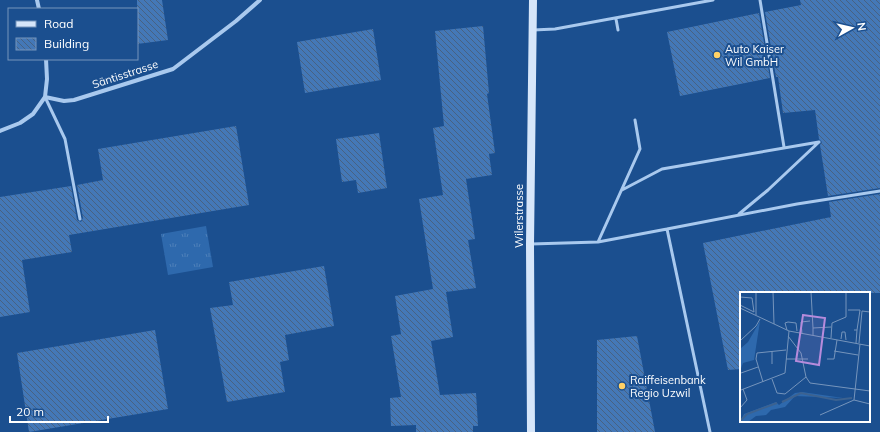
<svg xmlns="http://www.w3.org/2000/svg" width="880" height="432" font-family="Mulish,sans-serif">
  <defs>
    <pattern id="park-tufts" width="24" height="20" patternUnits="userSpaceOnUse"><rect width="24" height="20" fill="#2e69ad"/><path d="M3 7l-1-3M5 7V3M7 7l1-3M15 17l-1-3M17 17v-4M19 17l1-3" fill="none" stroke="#4d80b9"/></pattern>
    <pattern id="building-back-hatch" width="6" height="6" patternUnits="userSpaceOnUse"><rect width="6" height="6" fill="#4478b7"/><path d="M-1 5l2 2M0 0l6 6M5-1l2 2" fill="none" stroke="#486282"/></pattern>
  </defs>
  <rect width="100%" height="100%" fill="#1b4f8f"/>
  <!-- park -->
  <path fill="url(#park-tufts)" d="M206 226 213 267 168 275 161 234Z"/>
  <!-- building -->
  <path fill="url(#building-back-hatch)" d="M137 0H162L168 40 137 44Z
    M800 0H880V188L828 196 820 145 822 142 819 139 815 110 783 113 778 77H776L765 12 801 5Z
    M759 13 770 78 680 96 667 32Z
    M483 26 489 93 487 94 495 153 489 154 492 175 466 179 475 239 468 240 476 288 446 292 453 337 431 341 440 395 476 393 478 426H473V432H416V425L391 426 390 398 401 397 391 336 401 334 395 296 433 289 419 199 443 195 433 128 444 126 435 31Z
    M373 29 381 80 305 93 297 42Z
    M236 126 249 205 69 235 72 252 22 260 30 312 0 317V197L71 186 77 220 81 222 83 218 77 185 103 180 98 149Z
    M379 133 387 188 358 193 356 180 342 182 336 139Z
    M880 194V293H741V369L728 370 703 243 831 217 829 202Z
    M324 266 334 326 285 335 289 360 280 362 285 392 227 402 210 308 233 305 229 282Z
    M155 330 168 409 29 432 17 353Z
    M637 336 655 432H597V340Z"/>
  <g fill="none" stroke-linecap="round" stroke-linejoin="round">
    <!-- service -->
    <path stroke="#a9c9ee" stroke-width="3" d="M760 0 784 147
      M616 19 618 30
      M533 30 555 29 713 0
      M45 97 65 139 80 219
      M622 190 662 169 819 142
      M739 214 768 190 819 142
      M667 229 797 204 880 191
      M598 242 640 149 635 120
      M531 244 598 242 667 229 710 432"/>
    <!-- minor -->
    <path stroke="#a9c9ee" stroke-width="4" d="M37 0 39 9
      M45 97 64 101 74 100 173 69 236 21 260 0
      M0 131 20 123 33 114 45 97 47 79 46 59"/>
    <!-- secondary -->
    <path stroke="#d6e6fa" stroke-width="8" d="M531 432 530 244 533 0"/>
  </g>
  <!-- markers -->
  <g fill="#ffd166" stroke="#1b4f8f" stroke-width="1.5">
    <circle cx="717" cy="55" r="4"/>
    <circle cx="622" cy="386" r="4"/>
  </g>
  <g text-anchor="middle" stroke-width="4" stroke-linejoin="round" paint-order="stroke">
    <!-- poi labels -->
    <g font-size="11" fill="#fff" stroke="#1b4f8f" text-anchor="start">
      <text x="725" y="53">Auto Kaiser<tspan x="725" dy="13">Wil GmbH</tspan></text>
      <text x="630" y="384">Raiffeisenbank<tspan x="630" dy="13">Regio Uzwil</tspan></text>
    </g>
    <!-- street labels -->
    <g font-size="11" fill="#fff" stroke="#1b4f8f">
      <text transform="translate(125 74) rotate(-18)" y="4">Säntisstrasse</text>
      <text transform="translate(519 216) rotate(-90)" y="4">Wilerstrasse</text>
    </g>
  </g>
  <!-- overview -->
  <g transform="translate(740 292)">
    <rect width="130" height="130" fill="#1b4f8f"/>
    <path d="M20 29 14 68 3 71 0 79V57L8 50ZM62 100 103 106 55 104 45 115 31 118 26 123 16 124 8 130H0L4 122 36 110 39 113 55 101Z" fill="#2e69ad"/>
    <path fill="none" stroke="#3c6290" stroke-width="2" d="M42 110 61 101 96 108 112 106M0 129 7 122 37 111"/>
    <path fill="none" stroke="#7695bc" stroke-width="1" d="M16 0V23M33 0 34 32M71 0 73 36M0 5 12 6 14 20 0 13M0 16 49 39 130 54M108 18H120L117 38M47 38 45 31 48 30 56 31 57 39M114 38H117L116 51M62 42 61 30 70 29M73 43V36L91 35M48 44 61 61 66 85 70 91 130 99M91 46 92 31 106 25V0M101 47 102 40H105L106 48M1 48 16 34 20 27M119 51 122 19 130 20M32 59V72M94 59 118 63M46 67H68M87 67H94L97 48M1 81 18 75M32 87 37 101 45 102 66 85M23 90 16 67 17 61 46 58M1 98 45 81 49 39M114 108 120 52M0 116 7 108 3 97M80 123 114 108 130 112"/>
    <path fill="#b68bdc" fill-opacity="0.15" stroke="#b68bdc" stroke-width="2" d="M63 23 85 26 79 73 56 69Z"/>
    <rect width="130" height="130" fill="none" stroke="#fff" stroke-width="2"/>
  </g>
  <!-- legend -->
  <rect x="8" y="8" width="130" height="52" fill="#1b4f8f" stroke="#7695bc"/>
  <rect x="16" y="21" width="20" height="6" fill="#d6e6fa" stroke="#7695bc"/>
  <text x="44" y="28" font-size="12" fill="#ffffff">Road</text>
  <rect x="16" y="38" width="20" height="12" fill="url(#building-back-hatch)" stroke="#7695bc"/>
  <text x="44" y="48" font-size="12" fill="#ffffff">Building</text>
  <!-- north arrow -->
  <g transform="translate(852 28) rotate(82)" stroke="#1b4f8f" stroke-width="3" paint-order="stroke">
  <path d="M0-3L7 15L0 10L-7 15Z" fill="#ffffff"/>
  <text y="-6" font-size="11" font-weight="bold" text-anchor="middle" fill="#ffffff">N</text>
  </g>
  <!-- scale -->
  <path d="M10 416v6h98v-6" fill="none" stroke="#ffffff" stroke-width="2"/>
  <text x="16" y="416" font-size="12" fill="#ffffff" stroke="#1b4f8f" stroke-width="3" paint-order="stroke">20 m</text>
</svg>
